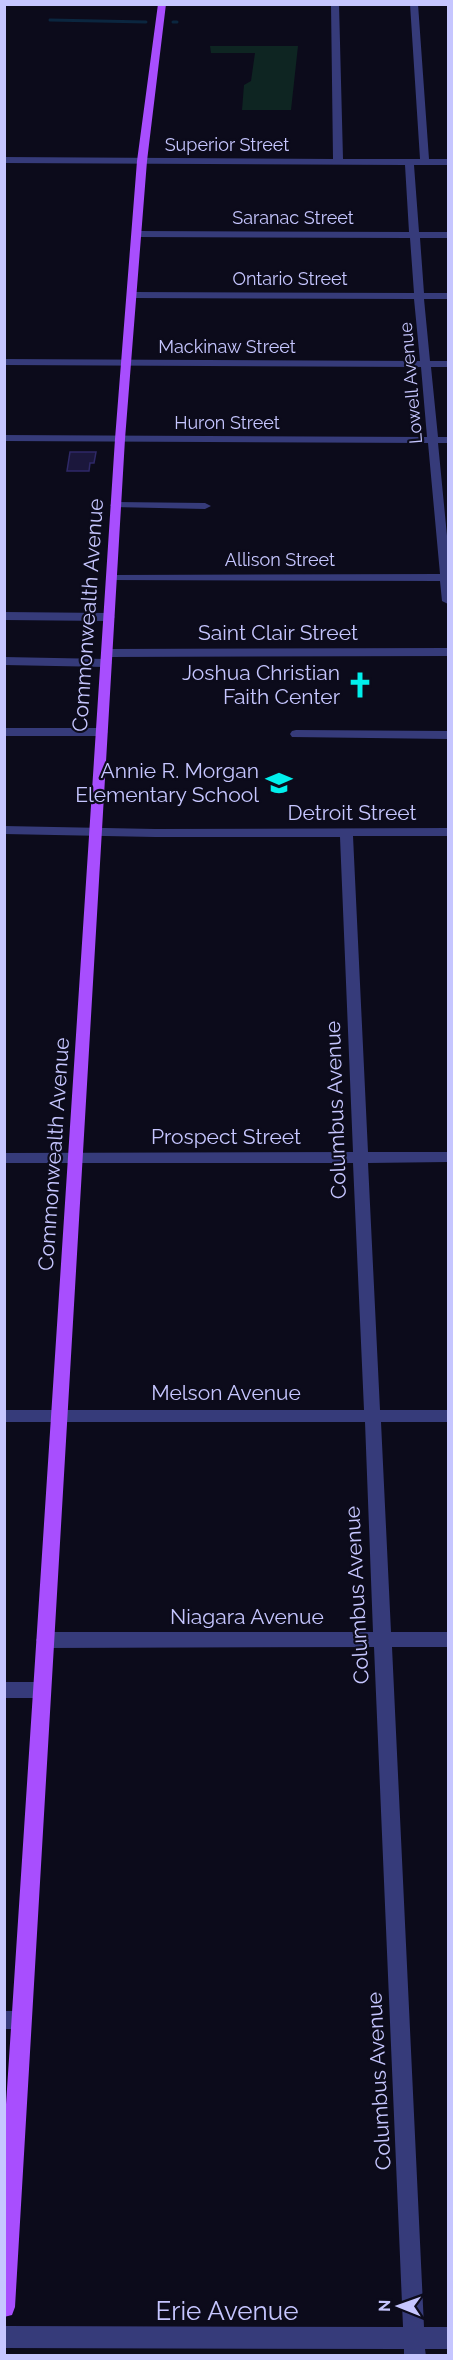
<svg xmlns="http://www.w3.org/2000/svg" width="453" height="2360" font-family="Raleway,sans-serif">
  <rect width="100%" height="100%" fill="#0c0b1b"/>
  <!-- green -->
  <path fill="#0e2522" d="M210 46H298L291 110H242L244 85 251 81 255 53H211Z"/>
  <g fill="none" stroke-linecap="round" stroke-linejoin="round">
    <!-- stream -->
    <path stroke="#0b263f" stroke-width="3" d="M50 20 146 22
      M173 22H177"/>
  </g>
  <!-- building -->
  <path fill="#1b173c" stroke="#2f2968" stroke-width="1.5" d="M70 452H96L94 463H90L89 471H67Z"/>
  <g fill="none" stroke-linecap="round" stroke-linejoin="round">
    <!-- minor -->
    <path fill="#363b7a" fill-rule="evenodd" d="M331 4H339L343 159H420L410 4H418L429 159H448V165H414L419 232H448V238H420L424 293H448V299H424L430 361H448V367H431L438 437H448V443H438L448 546V604L442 601 440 581 108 580 106 578 112 575 440 574 428 443 4 441V435L427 437 421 367 4 365V359L420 361 414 299 132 298 127 295 132 292 414 293 410 238 137 237 132 234 137 231 409 232 405 165 4 163V157L333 159Z
      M116 502 205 503 211 506 205 509 112 507 110 505Z
      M4 612 109 613 115 617 109 621 4 620Z
      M448 648V656L107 657 101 653 107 649Z
      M4 657 106 659 112 663 106 667 4 665Z
      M4 728H102L108 732 102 736H4Z
      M296 730 448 731V739L292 737 290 734 292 731Z
      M4 826 155 829 448 828V836H353L368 1152H448V1162L368 1163 380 1410H448V1422H381L391 1632H448V1647H392L424 2327H448V2349H425L426 2356H404V2349L4 2348V2326L403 2327 374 1647 45 1648 39 1645 36 1640 39 1635 45 1632H373L365 1422H4V1410H364L353 1163H4V1153L353 1152 340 837H155L4 834Z
      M4 1682H42L48 1685 51 1690 48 1695 42 1698H4Z
      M4 2011H21L28 2013 31 2020 28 2027 21 2029H4Z"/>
    <!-- major -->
    <path fill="#a84efe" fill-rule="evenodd" d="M158 4H166L147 161 125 439 15 2307 12 2315 4 2317V2135L115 439 137 161Z"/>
  </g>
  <!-- icons -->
  <defs>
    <g id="church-bare" transform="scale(2.07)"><path d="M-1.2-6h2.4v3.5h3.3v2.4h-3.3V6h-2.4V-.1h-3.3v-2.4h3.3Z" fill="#01efec" stroke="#0c0b1b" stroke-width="2.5" paint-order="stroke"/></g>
    <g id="school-bare" transform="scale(2.07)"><path d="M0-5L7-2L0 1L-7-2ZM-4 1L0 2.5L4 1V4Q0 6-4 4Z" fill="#01efec" stroke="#0c0b1b" stroke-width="2.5" paint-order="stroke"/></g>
  </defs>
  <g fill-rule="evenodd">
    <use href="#church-bare" x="360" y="685"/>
    <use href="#school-bare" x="279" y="783"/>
  </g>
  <g text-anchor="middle" stroke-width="4.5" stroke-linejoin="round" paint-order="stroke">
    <!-- far-street labels -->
    <g font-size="18" fill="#c6c6ff" stroke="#0c0b1b">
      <text x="227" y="151">Superior Street</text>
      <text x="293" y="224">Saranac Street</text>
      <text x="290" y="285">Ontario Street</text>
      <text x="227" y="353">Mackinaw Street</text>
      <text transform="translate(411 383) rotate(-95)" y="6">Lowell Avenue</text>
      <text x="227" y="429">Huron Street</text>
      <text x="280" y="566">Allison Street</text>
    </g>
    <!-- street labels -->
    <g font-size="21" fill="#c6c6ff" stroke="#0c0b1b">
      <text transform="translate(88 615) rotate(-86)" y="7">Commonwealth Avenue</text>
      <text x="278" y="640">Saint Clair Street</text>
      <text x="352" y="820">Detroit Street</text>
      <text transform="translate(336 1110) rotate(-92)" y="7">Columbus Avenue</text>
      <text x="226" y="1144">Prospect Street</text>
      <text transform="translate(54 1154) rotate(-86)" y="7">Commonwealth Avenue</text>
      <text x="226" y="1400">Melson Avenue</text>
      <text transform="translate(357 1595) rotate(-93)" y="7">Columbus Avenue</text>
      <text x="247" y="1624">Niagara Avenue</text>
      <text transform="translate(379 2081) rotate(-93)" y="7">Columbus Avenue</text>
    </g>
    <!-- poi labels -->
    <g font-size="21" fill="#c6c6ff" stroke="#0c0b1b" text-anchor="end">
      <text x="340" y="680">Joshua Christian<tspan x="340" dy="24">Faith Center</tspan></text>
      <text x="259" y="778">Annie R. Morgan<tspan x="259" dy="24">Elementary School</tspan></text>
    </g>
    <!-- near-street labels -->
    <g font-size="26" fill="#c6c6ff" stroke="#0c0b1b">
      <text x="227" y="2320">Erie Avenue</text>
    </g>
  </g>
  <!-- border -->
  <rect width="453" height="2360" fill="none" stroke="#c6c6ff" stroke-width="12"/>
  <!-- north arrow -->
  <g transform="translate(399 2306) rotate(271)" stroke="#0c0b1b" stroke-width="4.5" paint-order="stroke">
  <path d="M0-4.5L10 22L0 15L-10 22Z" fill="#c6c6ff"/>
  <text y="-9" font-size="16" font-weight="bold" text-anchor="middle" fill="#c6c6ff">N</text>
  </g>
</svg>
